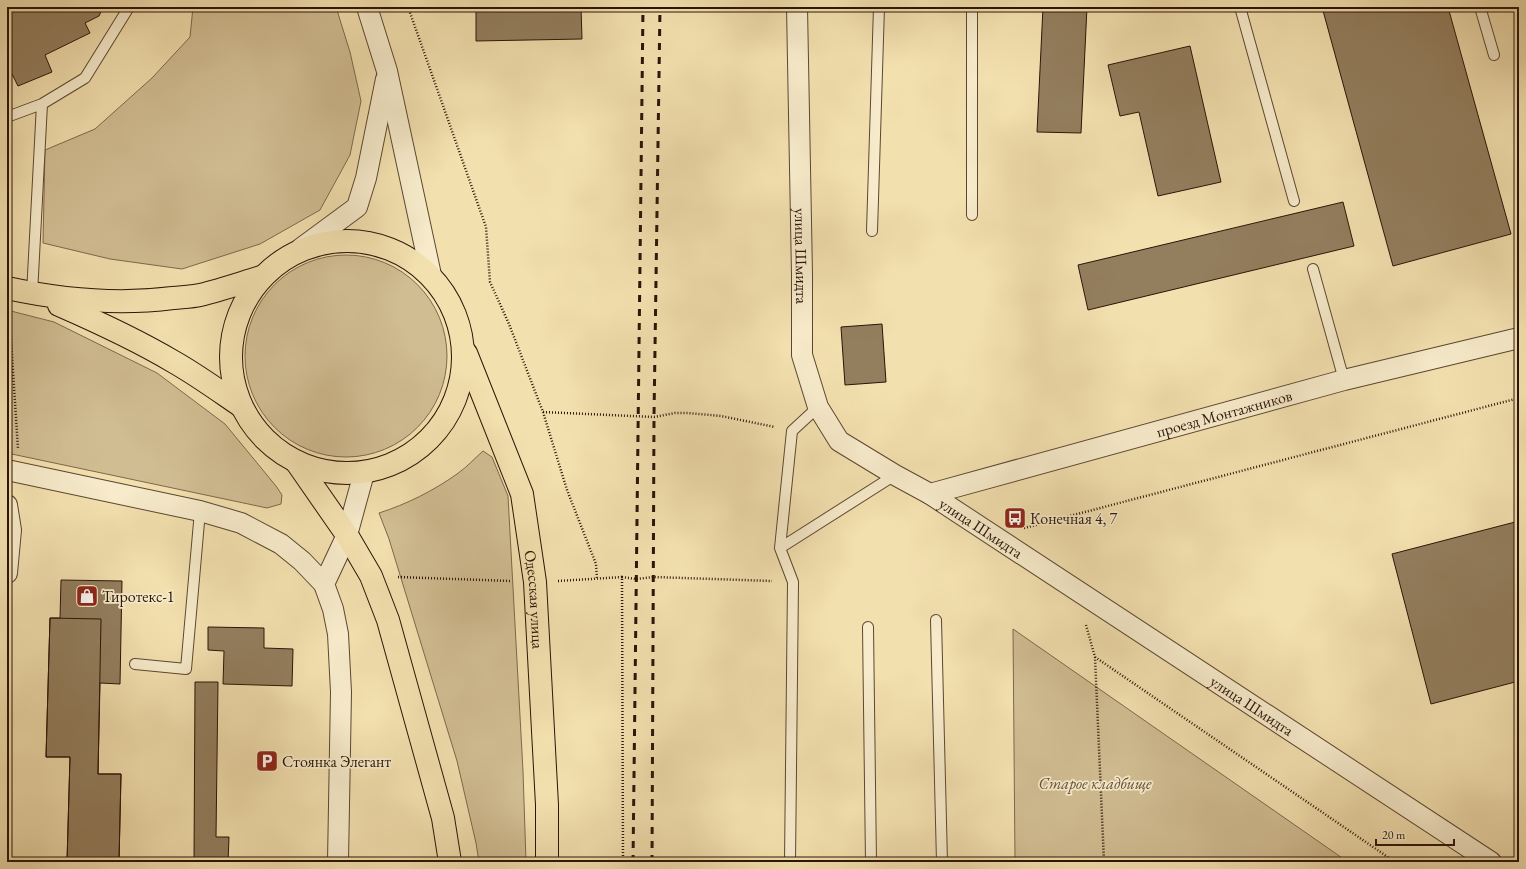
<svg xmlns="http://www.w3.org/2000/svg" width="1526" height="869" font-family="'EB Garamond',serif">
  <rect width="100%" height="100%" fill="#f3e0af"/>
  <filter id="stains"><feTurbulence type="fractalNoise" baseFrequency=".005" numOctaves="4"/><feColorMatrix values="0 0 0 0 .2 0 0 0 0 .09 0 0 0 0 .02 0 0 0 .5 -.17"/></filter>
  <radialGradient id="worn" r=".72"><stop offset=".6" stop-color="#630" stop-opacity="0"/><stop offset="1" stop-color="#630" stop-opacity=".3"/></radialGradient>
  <!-- green -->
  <path fill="#d1bd92" stroke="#7e684c" d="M193 7H336L350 52 361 101 350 155 320 210 260 244 182 269 110 259 43 243 45 150 95 129 152 78 190 37Z
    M245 356a101 101 0 1 1 202 0a101 101 0 1 1-202 0Z
    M7 310 54 322 157 373 225 424 276 486 282 495 281 504 267 508 253 505 7 453Z
    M483 451 492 457 508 496 523 771 526 862H479L476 843 457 761 389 539 379 513C407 504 433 491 457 474 467 467 475 458 483 451Z
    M1013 629 1348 862H1015Z"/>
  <!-- building -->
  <path fill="#937e5e" stroke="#2a1407" d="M7 7H103L99 16 85 23 90 33 45 55 52 72 18 86 11 72 7 74Z
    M476 7H581L582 39 476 41Z
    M1043 7H1087L1081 133 1037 132Z
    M1322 7H1448L1511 234 1393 266Z
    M1190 46 1221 182 1158 196 1139 112 1120 116 1108 65Z
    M1343 202 1354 246 1088 310 1078 265Z
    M882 324 886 382 845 385 841 327Z
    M1519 521V681L1431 704 1392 554Z
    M61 580 122 581 120 684 100 683 98 774H121L119 862H67L70 757H46L50 618H60Z
    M50 618 101 619 98 774H121L119 862H67L70 757H46Z
    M208 627 264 628V648L293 649 292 686 223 684 224 651 208 650Z
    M195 682H218L216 837H229L228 862H194Z"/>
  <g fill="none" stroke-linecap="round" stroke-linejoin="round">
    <!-- service casing -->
    <g stroke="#5c4731" stroke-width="12">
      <path id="service" d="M1240 7 1294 201
        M1480 7 1494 55
        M7 117 42 104 85 78 129 7
        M972 215V7
        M872 231 879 7
        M1313 269 1344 380
        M32 294 42 104
        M780 548 792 431 818 407
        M936 620 942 862
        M868 627 871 862
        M135 664 186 669 200 511
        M790 862 793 582 780 548 895 475"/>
    </g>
    <!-- minor casing -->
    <g stroke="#5c4731" stroke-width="22">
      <g id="minor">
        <path d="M367 7 387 71 431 275"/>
        <path id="s1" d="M797 7 802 275V355L818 407 839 441 895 475 930 494 1491 862"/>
        <path d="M300 249 357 207 366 178 386 79"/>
        <path d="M7 470 200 511 241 523 281 544 302 561 324 584 333 609 338 634 341 692 338 862"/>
        <path id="s2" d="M930 494 1344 380 1519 338"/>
        <path d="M7 505 11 530 7 573"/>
        <path d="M324 584 347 535 364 473"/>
      </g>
    </g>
    <!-- primary casing -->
    <g stroke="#2a1407" stroke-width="24">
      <g id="primary">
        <circle cx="347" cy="357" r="116"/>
        <path d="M7 288C62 300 117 305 173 298 182 297 191 297 200 295 221 290 241 283 261 277"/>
        <path d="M59 305C98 322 137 340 174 362 197 375 219 391 241 406"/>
        <path id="s3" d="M466 353 522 494 535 582 547 805V862"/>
        <path d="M297 463 347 535 371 576 388 620 443 818 450 862"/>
      </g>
    </g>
    <!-- path -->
    <path stroke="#2a1407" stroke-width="2.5" stroke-dasharray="1 2" stroke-linecap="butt" d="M408 7 486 227 490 282 509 324 543 412 567 490 596 564 597 579
      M10 324 18 449
      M543 412 654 417 675 413H688L721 416 775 427
      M1024 528 1519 398
      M398 577 511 581
      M558 581 622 577
      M1086 625 1095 657 1104 862
      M1095 657 1395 862
      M623 862 622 577 636 579 654 577 772 581"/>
    <!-- service -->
    <use href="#service" stroke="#f7ebcb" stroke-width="10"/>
    <!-- minor -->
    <use href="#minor" stroke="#f7ebcb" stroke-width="20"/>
    <!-- primary -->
    <use href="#primary" stroke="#f3e0af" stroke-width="22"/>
    <!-- rail -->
    <path stroke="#2a1407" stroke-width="3" stroke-dasharray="7 7" stroke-linecap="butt" d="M633 862 643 7
      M652 862 654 417 660 7"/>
  </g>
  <!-- icons -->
  <defs>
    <g id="bus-square" transform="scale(1.15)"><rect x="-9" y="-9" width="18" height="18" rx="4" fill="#8f2418" stroke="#f7ebcb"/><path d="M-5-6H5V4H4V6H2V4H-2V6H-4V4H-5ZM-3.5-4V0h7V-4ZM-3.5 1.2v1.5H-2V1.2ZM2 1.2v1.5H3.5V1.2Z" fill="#fff"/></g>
    <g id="shop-square" transform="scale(1.15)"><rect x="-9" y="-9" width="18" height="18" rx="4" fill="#8f2418" stroke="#f7ebcb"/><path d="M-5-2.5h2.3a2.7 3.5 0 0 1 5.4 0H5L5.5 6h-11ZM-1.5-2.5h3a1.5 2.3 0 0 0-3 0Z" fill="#fff"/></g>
    <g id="parking-square" transform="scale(1.15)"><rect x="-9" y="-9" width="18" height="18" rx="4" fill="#8f2418" stroke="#f7ebcb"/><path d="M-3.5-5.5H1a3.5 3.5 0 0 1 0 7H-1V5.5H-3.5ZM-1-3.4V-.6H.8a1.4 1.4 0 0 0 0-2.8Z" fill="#fff"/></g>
  </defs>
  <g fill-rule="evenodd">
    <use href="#bus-square" x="1015" y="518"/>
    <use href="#shop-square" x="87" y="596"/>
    <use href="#parking-square" x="267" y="761"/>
  </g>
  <g text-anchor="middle" stroke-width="3.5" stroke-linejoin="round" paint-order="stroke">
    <!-- street labels -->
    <g font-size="16" fill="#2a1407" stroke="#f7ebcb">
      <text dy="6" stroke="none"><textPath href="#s1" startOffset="249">улица Шмидта</textPath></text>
      <text dy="6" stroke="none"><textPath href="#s2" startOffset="305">проезд Монтажников</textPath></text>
      <text dy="6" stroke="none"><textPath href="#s1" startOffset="609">улица Шмидта</textPath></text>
      <text dy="6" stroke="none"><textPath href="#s3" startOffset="258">Одесская улица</textPath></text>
      <text dy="6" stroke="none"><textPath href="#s1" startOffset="933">улица Шмидта</textPath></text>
    </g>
    <!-- poi labels -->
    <g font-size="16" fill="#2a1407" stroke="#f7ebcb" text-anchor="start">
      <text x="1030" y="524">Конечная 4, 7</text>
      <text x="102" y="602">Тиротекс-1</text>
      <text x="282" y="767">Стоянка Элегант</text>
    </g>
    <!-- park labels -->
    <g font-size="16" font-style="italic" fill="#644f38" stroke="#f7ebcb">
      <text x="1095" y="789">Старое кладбище</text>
    </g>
  </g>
  <!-- margin -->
  <rect width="1526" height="869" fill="none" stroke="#f3e0af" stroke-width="24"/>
  <rect x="8" y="8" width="1510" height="853" fill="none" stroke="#2a1407" stroke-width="2"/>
  <rect x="12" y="12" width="1502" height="845" fill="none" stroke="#2a1407"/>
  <!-- scale -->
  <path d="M1376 839v6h78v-6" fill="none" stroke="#2a1407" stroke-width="2"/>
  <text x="1382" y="839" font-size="12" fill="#2a1407" stroke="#f7ebcb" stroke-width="3" paint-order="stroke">20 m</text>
  <rect width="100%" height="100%" filter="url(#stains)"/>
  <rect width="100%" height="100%" fill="url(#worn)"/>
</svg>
